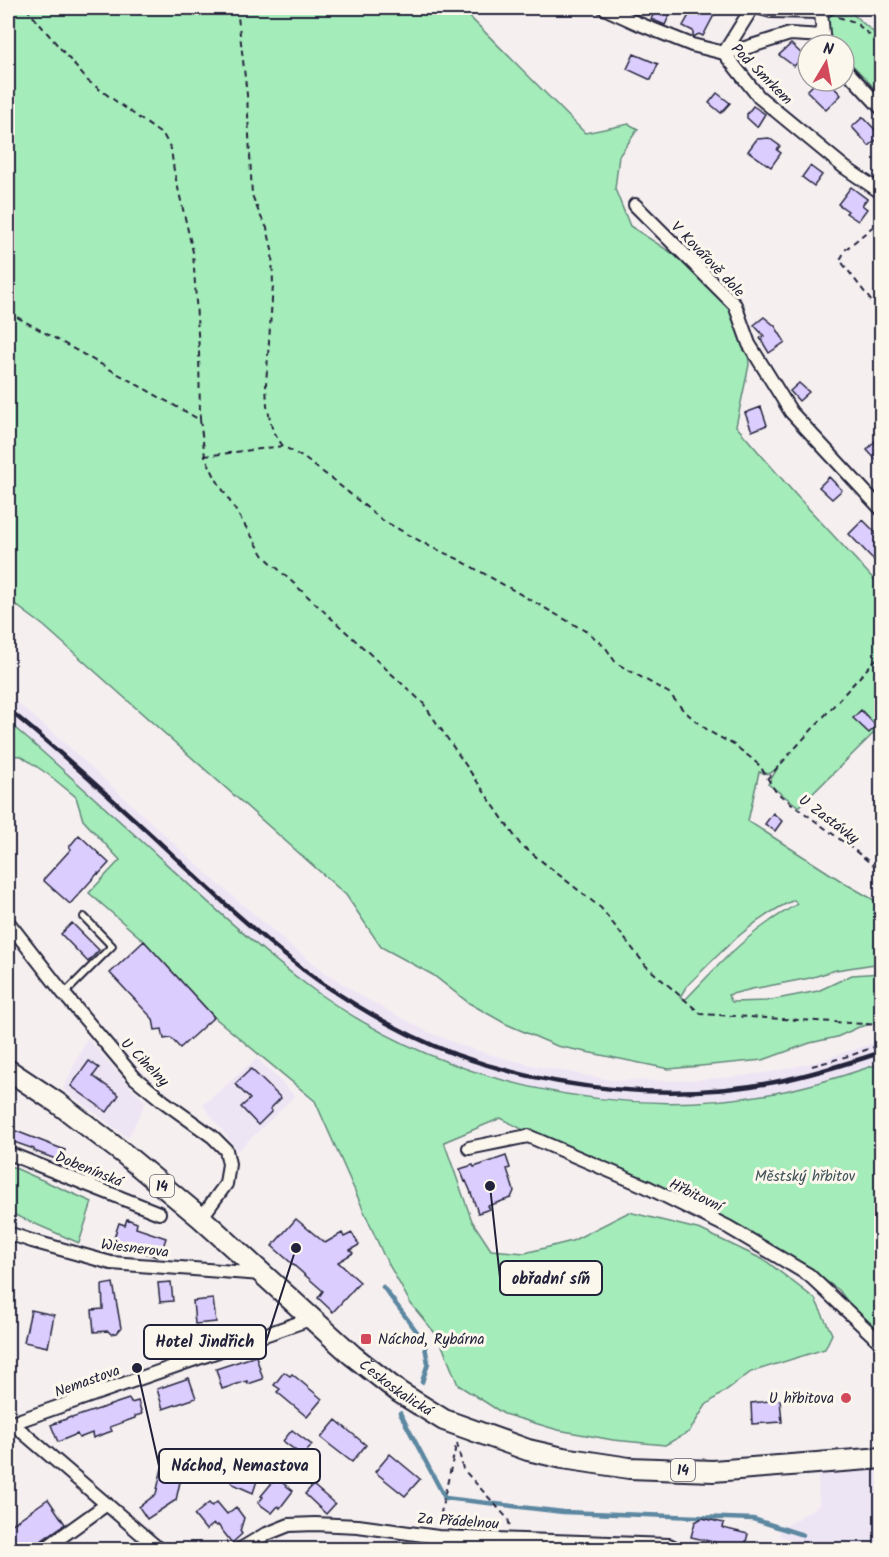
<svg xmlns="http://www.w3.org/2000/svg" width="889" height="1557" font-family="Kalam,sans-serif">
  <rect width="100%" height="100%" fill="#f5eff0"/>
  <filter id="ink" filterUnits="userSpaceOnUse"><feTurbulence type="fractalNoise" baseFrequency=".0167" numOctaves="2"/><feDisplacementMap in="SourceGraphic" scale="12" xChannelSelector="R" yChannelSelector="G"/><feConvolveMatrix kernelMatrix="1 2 1 2 8 2 1 2 1" color-interpolation-filters="sRGB"/></filter>
  <g filter="url(#ink)">
    <!-- built -->
    <path fill="#eee5f4" d="M8 695 58 737 214 880 292 947 325 972 359 995 426 1031 460 1045 499 1057 536 1066 611 1080 654 1081 695 1080 733 1077 771 1072 811 1063 881 1041V1063L816 1084 775 1093 736 1099 654 1102 609 1101 531 1087 493 1078 452 1064 417 1050 383 1033 348 1012 313 989 242 933 45 753 8 722Z
      M87 1038 136 1093 146 1102 128 1138 63 1089Z
      M257 1058 295 1096 238 1151 203 1105Z
      M881 1470V1549L810 1546 780 1536V1530L819 1505 818 1474Z"/>
    <!-- green -->
    <path fill="#a4ecba" stroke="#63877a" stroke-width="1.5" fill-rule="evenodd" d="M8 8H464L465 12 585 133 629 124 638 129 619 156 615 189 630 226 678 257 730 302 744 305 749 365 736 426 795 494 881 587V726L799 807 768 784 777 769 769 774 759 772 748 821 846 884 881 904V963L836 970 810 978 752 989 728 995 732 1002 766 1001 818 991 852 975 881 973V1022L859 1027 837 1037 810 1043 763 1060 669 1069 557 1046 506 1024 469 1003 433 975 381 947 346 895 44 626 8 599ZM794 900 797 904C788 910 778 915 769 922 738 943 712 972 686 999L680 997 686 987C720 953 750 920 794 900Z
      M842 8H846L881 39V95L844 56V45H833L816 28 818 21Z
      M8 722C55 762 101 804 147 846 200 895 253 945 311 988 442 1084 615 1122 775 1093 811 1086 847 1075 881 1063V1332L853 1309 839 1290 791 1257 741 1226 555 1147 501 1118 444 1142 472 1221 491 1250 525 1253 572 1241 629 1212 701 1230 766 1261 815 1299 832 1334 825 1349 751 1372 706 1405 689 1432 665 1445 613 1440 558 1430 504 1414 458 1385 439 1338 411 1304 383 1254 315 1101 214 1017 144 941 89 893 120 860 83 820 76 797 49 775 21 756 8 755Z
      M8 1165 92 1202 79 1243 8 1212Z"/>
    <g fill="none" stroke-linecap="round" stroke-linejoin="round">
      <!-- stream -->
      <path stroke="#5c87a0" stroke-width="4.5" d="M383 1287 424 1341 428 1363 422 1382
        M400 1413 445 1498 563 1512 753 1519 803 1535"/>
    </g>
    <!-- building -->
    <path fill="#dccdff" stroke="#22223b" stroke-width="1.5" d="M657 8 670 14 665 25 651 19Z
      M693 8H698L714 15 703 36 699 34 693 37V31L683 26Z
      M791 44 804 56 794 66 779 55Z
      M634 54 658 64 651 80 627 69Z
      M817 81H828L841 95 826 110 807 91Z
      M717 93 730 103 721 113 709 103Z
      M753 106 765 114 757 127 747 118V114Z
      M863 117 881 136 869 146 852 127Z
      M769 138 780 146 777 150 781 153 771 167 748 151 757 139Z
      M810 166 822 175 814 186 802 177Z
      M851 187 867 199 862 205 867 209 858 221 846 213 848 211 838 204Z
      M764 317 775 326 785 342 769 353 760 338 764 336 754 325Z
      M799 383 809 392 799 401 790 391Z
      M761 407 767 425 752 431 745 413Z
      M876 440 882 446V466L867 450Z
      M829 477 842 490 832 499 819 487Z
      M863 520 882 539V555L875 561 849 534Z
      M861 710 876 726 869 733 853 718Z
      M773 813 782 821 775 831 765 824Z
      M79 835 109 863 99 874 98 873 70 904 43 880 71 849 69 847Z
      M72 923 99 950 88 962 61 934Z
      M144 941 214 1017 180 1048 171 1038 164 1039 162 1029 155 1030 153 1019 110 973Z
      M89 1061 99 1068 93 1076 119 1095 107 1112 71 1086Z
      M251 1069 281 1098 270 1109 272 1111 258 1125 241 1107 250 1099 235 1084Z
      M8 1128 65 1150 61 1161 34 1151V1149L8 1140Z
      M506 1156 510 1168 507 1169 514 1191 511 1198 488 1206 490 1209 478 1213 470 1190 466 1181 465 1182 460 1169 473 1165 474 1167 483 1164Z
      M127 1219 137 1223 136 1228 166 1238 161 1253 159 1252 157 1257 145 1253 146 1251 113 1241 119 1223 125 1225Z
      M296 1219 325 1243 342 1233 344 1237 352 1233 359 1245 350 1250 353 1253 338 1262 360 1282 333 1312 318 1298 323 1291 272 1246Z
      M171 1282 173 1301 160 1302 158 1283Z
      M113 1283 121 1328 117 1333 111 1334 108 1331 94 1332 92 1310 103 1309 102 1285Z
      M213 1299 216 1322 195 1324 193 1301Z
      M31 1310 54 1315 48 1347 24 1342Z
      M256 1356 263 1379 248 1384 247 1381 222 1389 216 1369Z
      M284 1372 290 1376 292 1374 322 1399 307 1417 277 1392 280 1389 274 1385Z
      M189 1378 196 1398 163 1409 157 1389Z
      M129 1399 131 1403 138 1401 142 1414 135 1416V1418L110 1427 112 1431 93 1438 92 1433 79 1438 77 1434 58 1442 51 1425 71 1417 72 1418Z
      M780 1400 782 1422 752 1424 751 1403Z
      M336 1420 366 1445 352 1462 321 1438Z
      M292 1430 312 1445 303 1456 283 1441Z
      M390 1454 420 1479 405 1496 375 1472Z
      M222 1455 237 1462 238 1459 261 1468 253 1493 233 1484 231 1482 234 1474 217 1467Z
      M162 1468 182 1473 176 1500 147 1519 139 1507 156 1494Z
      M276 1478 293 1491 280 1508 278 1506 272 1513 258 1503 263 1497 261 1496Z
      M313 1485 335 1504 326 1514 305 1494Z
      M48 1499 65 1524 38 1543 35 1550 30 1543 20 1550H8V1527Z
      M217 1502 227 1514 236 1507 244 1518 240 1531 242 1534 232 1543 218 1525 216 1526 214 1524 206 1530 194 1515 209 1503 212 1506Z
      M702 1518 724 1523 723 1528 748 1534 744 1549 691 1537 695 1522Z"/>
    <g fill="none" stroke-linecap="round" stroke-linejoin="round">
      <!-- lane casing -->
      <g stroke="#22223b" stroke-width="10">
        <path id="lane" d="M64 994 112 946 84 917"/>
      </g>
      <!-- street casing -->
      <g stroke="#22223b" stroke-width="16">
        <path id="street" d="M604 8 637 23 692 45 724 53 759 97 844 167 882 193
          M760 8 771 11 821 12 829 8
          M821 12 824 45
          M724 53 742 49 790 34 823 36
          M724 53 752 8
          M844 68 882 109
          M635 205 735 305 749 344 791 412 882 510
          M8 922 64 994 135 1078 163 1101 213 1137 226 1150 229 1164 226 1184 201 1218
          M469 1148 528 1136 647 1187 728 1227 809 1275 882 1344
          M8 1153 159 1213
          M8 1233 32 1241 111 1263 262 1274
          M12 1423 160 1550
          M8 1426 12 1423 313 1318
          M43 1550 107 1504
          M239 1550 264 1535 289 1525 315 1524 358 1526 438 1537 669 1545 679 1550"/>
      </g>
      <!-- primary casing -->
      <g stroke="#22223b" stroke-width="24">
        <g id="primary">
          <path id="s1" d="M8 1070 59 1104 123 1153 201 1218 352 1355 399 1392 444 1420 528 1450 563 1458 629 1468 713 1471 882 1458"/>
        </g>
      </g>
      <!-- path -->
      <path stroke="#22223b" stroke-width="2" stroke-dasharray="6 4.5" stroke-linecap="butt" d="M26 8 88 81 164 136 171 149 174 171 193 252 199 350 200 420
        M237 8 247 95 252 195 260 215 267 228 272 249 273 285 266 384 267 406 273 432 283 446 304 458 332 479 382 520 429 546 458 559 589 633 606 648 616 663 669 693 684 711 710 732 734 745 751 758 760 766 776 792 849 846 882 872
        M838 17 855 22 882 46
        M882 219 846 249 840 260 882 315
        M8 312 200 420 205 456
        M283 446 205 456 216 479 264 556 423 703 520 844 601 908 646 966 701 1014 882 1025
        M767 779 876 659
        M812 1066 852 1055 882 1044
        M457 1443 463 1469 508 1519 510 1527
        M439 1525 443 1502 456 1446"/>
      <!-- lane -->
      <use href="#lane" stroke="#fbf7ec" stroke-width="6"/>
      <!-- street -->
      <use href="#street" stroke="#fbf7ec" stroke-width="12"/>
      <!-- primary -->
      <use href="#primary" stroke="#fbf7ec" stroke-width="20"/>
      <!-- rail -->
      <path stroke="#22223b" stroke-width="4.5" d="M8 709C59 751 109 796 159 842 210 890 262 940 319 981 361 1010 408 1037 457 1055 554 1090 672 1102 775 1082 811 1075 846 1064 882 1052"/>
    </g>
  </g>
  <!-- markers -->
  <g fill="#d1495b" stroke="#fbf7ec" stroke-width="2">
    <rect x="360" y="1333" width="12" height="12" rx="3"/>
    <circle cx="846" cy="1398" r="6"/>
  </g>
  <g text-anchor="middle" stroke-width="6" stroke-linejoin="round" paint-order="stroke">
    <!-- shield labels -->
    <g fill="#fbf7ec" stroke="#636270" stroke-width="1.5">
      <rect x="150" y="1175" width="24" height="22" rx="4.5"/>
      <rect x="671" y="1459" width="24" height="22" rx="4.5"/>
    </g>
    <g font-size="14" font-weight="bold" fill="#22223b">
      <text x="162" y="1191">14</text>
      <text x="683" y="1475">14</text>
    </g>
    <!-- street labels -->
    <g font-size="15" fill="#22223b" stroke="#fbf7ec">
      <text transform="translate(762 74) rotate(45)" y="5">Pod Smrkem</text>
      <text transform="translate(708 259) rotate(46)" y="5">V Kovářově dole</text>
      <text transform="translate(829 819) rotate(37)" y="5">U Zastávky</text>
      <text transform="translate(145 1062) rotate(45)" y="5">U Cihelny</text>
      <text transform="translate(89 1169) rotate(22)" y="5">Dobenínská</text>
      <text transform="translate(696 1195) rotate(26)" y="5">Hřbitovní</text>
      <text transform="translate(135 1248) rotate(7)" y="5">Wiesnerova</text>
      <text transform="translate(87 1381) rotate(-20)" y="5">Nemastova</text>
      <text dy="5" stroke="none"><textPath href="#s1" startOffset="502">Českoskalická</textPath></text>
      <text transform="translate(458 1521) rotate(4)" y="5">Za Přádelnou</text>
    </g>
    <!-- park labels -->
    <g font-size="15" fill="#42545b" stroke="#fbf7ec">
      <text x="805" y="1181">Městský hřbitov</text>
    </g>
    <!-- poi labels -->
    <g font-size="15" fill="#22223b" stroke="#fbf7ec" text-anchor="start">
      <text x="378" y="1344">Náchod, Rybárna</text>
      <text x="834" y="1403" text-anchor="end">U hřbitova</text>
    </g>
  </g>
  <!-- callouts -->
  <path fill="none" stroke="#22223b" stroke-width="2" d="M490 1186L500 1278M296 1248L266 1342M137 1368L159 1466"/>
  <g fill="#22223b" stroke="#fbf7ec" stroke-width="2">
    <circle cx="490" cy="1186" r="6"/>
    <circle cx="296" cy="1248" r="6"/>
    <circle cx="137" cy="1368" r="6"/>
  </g>
  <g fill="#fbf7ec" stroke="#22223b" stroke-width="2">
    <rect x="500" y="1261" width="102" height="34" rx="6"/>
    <rect x="144" y="1325" width="122" height="34" rx="6"/>
    <rect x="159" y="1449" width="161" height="34" rx="6"/>
  </g>
  <g font-size="16" text-anchor="middle" font-weight="bold" fill="#22223b">
    <text x="551" y="1284">obřadní síň</text>
    <text x="205" y="1347">Hotel Jindřich</text>
    <text x="240" y="1471">Náchod, Nemastova</text>
  </g>
  <!-- margin -->
  <rect width="889" height="1557" fill="none" stroke="#fbf7ec" stroke-width="30"/>
  <rect x="15" y="15" width="859" height="1527" fill="none" stroke="#22223b" stroke-width="2" filter="url(#ink)"/>
  <!-- north arrow -->
  <g transform="translate(826 63) rotate(10)"><circle r="28" fill="#fbf7ec" stroke="#a4a2a5" stroke-width="1.5"/>
  <path d="M0-4.5L10 22L0 15L-10 22Z" fill="#d1495b"/>
  <text y="-9" font-size="16" font-weight="bold" text-anchor="middle" fill="#22223b">N</text>
  </g>
</svg>
